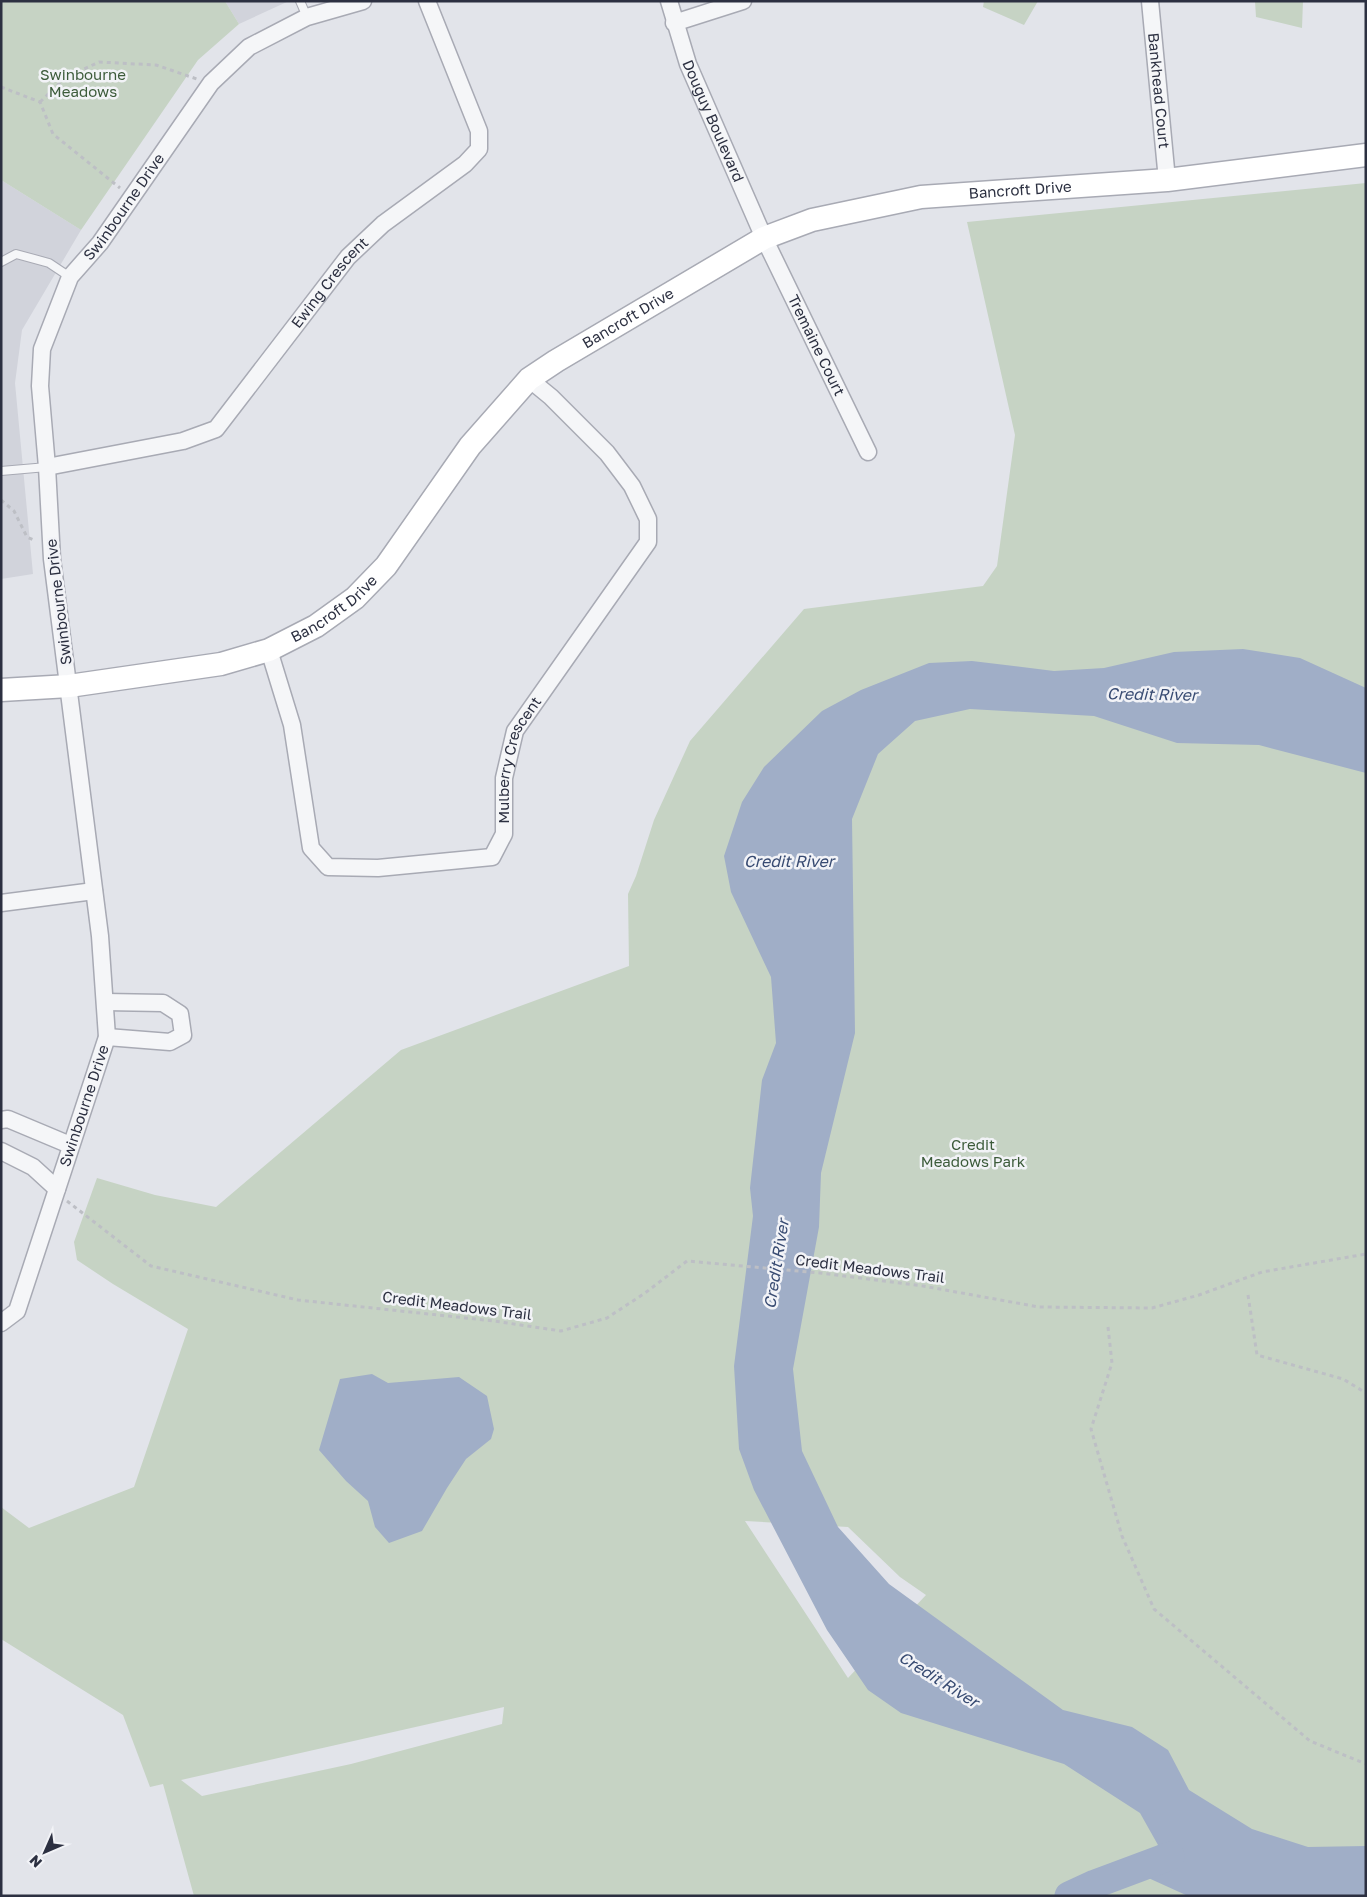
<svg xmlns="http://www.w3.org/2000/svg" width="1367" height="1897" font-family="'Golos Text',sans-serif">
  <rect width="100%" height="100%" fill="#e2e4ea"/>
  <!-- built -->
  <path fill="#d1d3db" d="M225 1H289L239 24Z
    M1 180 81 230 22 330 15 383 33 574 1 579Z"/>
  <!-- green -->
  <path fill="#c6d3c4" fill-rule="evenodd" d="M1 1H225L239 24 198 60 81 230 1 180Z
    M984 1H1038L1024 25 983 7Z
    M1255 1H1303L1302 28 1256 17Z
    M1366 183V1896H194L163 1784 150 1787 123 1715 1 1639V1507L29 1528 134 1487 188 1329 113 1284 77 1260 74 1242 97 1178 155 1195 216 1207 401 1050 629 966 628 894 636 876 654 820 690 741 804 609 983 586 997 566 1015 435 967 222ZM745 1521 848 1527 900 1577 926 1595 848 1678ZM504 1707 502 1724 351 1764 202 1796 181 1780Z"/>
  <!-- water -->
  <path fill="#a0aec7" d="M1243 649 1300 658 1366 688V773L1259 745 1177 743 1094 716 970 709 915 721 878 754 852 819 855 1033 821 1173 819 1227 793 1369 802 1451 838 1527 889 1584 1063 1710 1132 1727 1168 1750 1189 1790 1252 1829 1308 1847 1366 1846V1896H1188L1133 1871 1127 1861 1149 1859 1158 1845 1140 1813 1064 1764 901 1713 868 1690 827 1630 754 1490 739 1449 734 1366 753 1216 750 1188 762 1080 776 1043 771 977 731 892 724 856 742 802 764 767 822 711 861 690 929 663 972 661 1054 671 1104 668 1174 652Z
    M372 1374 388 1383 459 1377 487 1396 494 1429 491 1439 466 1459 447 1488 422 1531 389 1543 375 1527 368 1501 346 1481 319 1450 340 1379Z"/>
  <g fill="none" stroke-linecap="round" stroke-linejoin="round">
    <!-- river -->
    <path stroke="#a0aec7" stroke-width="29" d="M1069 1896 1095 1884 1170 1856"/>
    <!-- lane casing -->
    <g stroke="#a8aab4" stroke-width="10">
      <path id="lane" d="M300 1 307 17
        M1 262 16 254 49 263 70 277
        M1 471 47 467"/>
    </g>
    <!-- street casing -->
    <g stroke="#a8aab4" stroke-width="19">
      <g id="street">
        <path id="s1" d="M669 1 688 64 764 238 868 452"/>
        <path id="s2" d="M1150 1 1167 180"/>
        <path d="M674 23 743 1"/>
        <path id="s3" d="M47 467 183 441 216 429 348 257 383 224 465 164 479 149V131L427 1"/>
        <path id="s4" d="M269 650 292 725 311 848 328 867 378 868 492 857 504 834V778L515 731 648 542V519L632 486 607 453 551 397 529 379"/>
        <path d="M1 903 94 891"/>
        <path d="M105 1002 163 1003 180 1014 183 1035 170 1042 107 1037"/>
        <path d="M1 1120 8 1119 70 1145"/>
        <path d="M1 1151 33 1167 57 1189"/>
        <path id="s5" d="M1 1323 17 1311 107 1037 100 936 52 559 47 467 40 386 42 349 70 277 100 243 211 83 249 47 307 17 363 1"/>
      </g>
    </g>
    <!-- secondary casing -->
    <g stroke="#a8aab4" stroke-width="25">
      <g id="secondary">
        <path id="s6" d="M1 690 69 686 221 664 269 650 316 626 355 598 386 566 470 446 529 379 556 361 764 238 812 220 921 197 1167 180 1366 155"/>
      </g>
    </g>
    <!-- path -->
    <path stroke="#bdbfc5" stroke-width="3" stroke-dasharray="4 4" stroke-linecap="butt" d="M1 87 40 102 53 134 120 188
      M40 102 65 78 99 62 156 65 197 79
      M1 500 14 511 27 537 36 541
      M67 1201 151 1266 298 1300 494 1321 561 1331 607 1318 645 1293 687 1261 820 1273 923 1286 1039 1307 1152 1308 1199 1295 1262 1272 1366 1254
      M1248 1295 1257 1355 1343 1379 1366 1393
      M1108 1327 1112 1363 1091 1429 1122 1536 1154 1609 1310 1741 1366 1764"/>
    <!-- lane -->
    <use href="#lane" stroke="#f5f6f8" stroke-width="8"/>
    <!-- street -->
    <use href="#street" stroke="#f5f6f8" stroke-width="16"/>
    <!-- secondary -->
    <use href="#secondary" stroke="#fff" stroke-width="22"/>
  </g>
  <g text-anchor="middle" stroke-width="5" stroke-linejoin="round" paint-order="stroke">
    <!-- park labels -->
    <g font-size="15" fill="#3c5b3a" stroke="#f2f3f7">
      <text x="83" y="80">Swinbourne<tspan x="83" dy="17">Meadows</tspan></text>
      <text x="973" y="1150">Credit<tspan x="973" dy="17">Meadows Park</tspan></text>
    </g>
    <!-- street labels -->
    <g font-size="15" fill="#2c3041" stroke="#f2f3f7">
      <text dy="5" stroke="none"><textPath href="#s2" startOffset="90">Bankhead Court</textPath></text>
      <text dy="5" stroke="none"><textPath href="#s1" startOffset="128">Douguy Boulevard</textPath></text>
      <text dy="5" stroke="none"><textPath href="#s6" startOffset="1189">Bancroft Drive</textPath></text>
      <text dy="5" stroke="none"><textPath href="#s5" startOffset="1166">Swinbourne Drive</textPath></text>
      <text dy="5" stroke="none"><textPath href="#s3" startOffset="359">Ewing Crescent</textPath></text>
      <text dy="5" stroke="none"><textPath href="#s6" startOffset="769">Bancroft Drive</textPath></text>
      <text dy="5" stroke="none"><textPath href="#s1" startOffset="375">Tremaine Court</textPath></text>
      <text transform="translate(59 602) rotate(-97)" y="5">Swinbourne Drive</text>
      <text dy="5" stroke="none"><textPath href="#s6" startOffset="349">Bancroft Drive</textPath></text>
      <text dy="5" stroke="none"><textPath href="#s4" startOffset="496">Mulberry Crescent</textPath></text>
      <text dy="5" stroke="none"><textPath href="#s5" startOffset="236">Swinbourne Drive</textPath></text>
      <text transform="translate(870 1269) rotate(7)" y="5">Credit Meadows Trail</text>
      <text transform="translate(457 1306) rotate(7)" y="5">Credit Meadows Trail</text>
    </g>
    <!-- water labels -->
    <g font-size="16" font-style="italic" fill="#384b72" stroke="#f2f3f7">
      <text transform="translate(1152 694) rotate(1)" y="6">Credit River</text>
      <text x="789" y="867">Credit River</text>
      <text transform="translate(776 1264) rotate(-81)" y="6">Credit River</text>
      <text transform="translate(939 1679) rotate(32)" y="6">Credit River</text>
    </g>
  </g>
  <!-- border -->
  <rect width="1367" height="1897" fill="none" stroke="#2c3041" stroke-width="5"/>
  <!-- north arrow -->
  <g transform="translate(45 1852) rotate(225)" stroke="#f2f3f7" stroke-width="4" paint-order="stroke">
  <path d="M0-4L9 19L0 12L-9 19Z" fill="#2c3041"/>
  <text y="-8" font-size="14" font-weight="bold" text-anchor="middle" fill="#2c3041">N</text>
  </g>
</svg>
